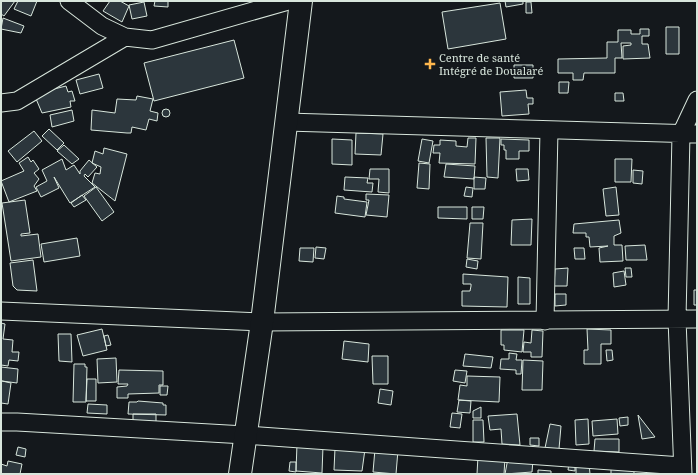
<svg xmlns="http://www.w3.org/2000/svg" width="698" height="475" font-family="'Noto Serif',serif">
  <rect width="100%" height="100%" fill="#14181c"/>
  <!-- building -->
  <path fill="#2c363c" stroke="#d8e6dc" d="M1 1H15L4 16 1 14Z
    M18 1H37L31 16 14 9Z
    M110 1H120L129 6 122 22 103 11Z
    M155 1H168V7L154 6Z
    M505 1H523V4L506 7Z
    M144 2 147 16 132 19 129 5Z
    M526 2H531L532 13H526Z
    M500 3 506 39 448 49 442 12Z
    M3 18 24 26 21 33 1 29Z
    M666 27H679V54H666Z
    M640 29H649V36H642V44H648L650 58 623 59V46L631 45V43H621L622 58H615V73H584L583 80H573V73H558V59L607 58V42H618V30H631V34H640Z
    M234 40 244 78 154 101 144 63Z
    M514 65H533V78H514Z
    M99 74 103 88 80 94 76 80Z
    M559 82H569L568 93H559Z
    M66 86 68 92 72 91 75 101H70L71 107 42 113 34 94Z
    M526 90 527 98H533V104H528L529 114 502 116 500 92Z
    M615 93H623L624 101H615Z
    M137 96 153 99 150 111 158 113 157 121 149 119 146 130 132 127 131 133H127L91 130 92 110 115 113 117 99 136 100Z
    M162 113a4 4 0 1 1 8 0a4 4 0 1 1-8 0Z
    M72 110 74 121 52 127 50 115Z
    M49 129 64 143 57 150 42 136Z
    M34 131 42 141 17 162 8 151Z
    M356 133 383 134 381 155 355 154Z
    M468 138H476L475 164 439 163 440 153H433L434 145H440V140L456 141V146L467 147Z
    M486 138H500L498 178 487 177Z
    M332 139 352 140V165L332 164Z
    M422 139 433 141 429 163 418 161Z
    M501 139 529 140V151H519V159H506V150H504V145H501Z
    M64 145 79 159 72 164 57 151Z
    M104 148 127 154 115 201 92 183 95 173 100 174 101 167 92 163 95 151 103 154Z
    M28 157 31 162 33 160 39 169 34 173 39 179 34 186 37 191 9 202 1 181 24 171 19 163Z
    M62 159 66 170 74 165 80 174V171L89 160 97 167 88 177 85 174 84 176 95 187 70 203 54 177 59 188 41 197 36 187 47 181 42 170Z
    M615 159H632L631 182H615Z
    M419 163 430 164 429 189 417 188Z
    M446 164 475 166 474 179 444 177Z
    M370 169H389V193L378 192 379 179H369Z
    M516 169H528L529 180 517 181Z
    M633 170 643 171 642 184 633 183Z
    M345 177 368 178 367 183H373L372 192 344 190Z
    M474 177 486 178 485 189H474Z
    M96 187 114 212 102 221 84 196Z
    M466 187 473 188 472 197 464 196Z
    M616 187 619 215 606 216 603 189Z
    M366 194 389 195 387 217 366 215 369 200H366Z
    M82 195 86 200 74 207 71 203Z
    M337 196 344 197V199L367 202 365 217 335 213Z
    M25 200 30 233 21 234V236L38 234 41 257 11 261 2 203Z
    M438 207H467V219L438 218Z
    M472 207H484L483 219H472Z
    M532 219 531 245H511L512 220Z
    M619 220 621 233 614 236V245H622L623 261 600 262 599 248 608 246 590 247 589 237H586V233H573L574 224Z
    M470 223H483L481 259 467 258Z
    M77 238 80 256 44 262 41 244Z
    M645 245 647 260H626L625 246Z
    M316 247 326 248 324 259 315 258Z
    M300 248H314L313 262 299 261Z
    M574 248H584L585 259H575Z
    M467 259 478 261 477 269 466 267Z
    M33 260 37 291 17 290 13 286 10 263Z
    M568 268 567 286H554L555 269Z
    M625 268H631L632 277H626Z
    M624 271 626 285 614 287 613 273Z
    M463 274 508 277 507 307 462 306V291H470L471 286V284H463Z
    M518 277 530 278V304H518Z
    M694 290H697V305H694Z
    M555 294H566V305L555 306Z
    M1 323 5 324 3 339 13 340 12 352H19L18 361 9 360 8 366 1 365Z
    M102 329 107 350 83 356 77 335Z
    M587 329 611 330V344H601V364H584V350H588Z
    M501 330H524L522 352 504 350V345H501Z
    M532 330 543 331 542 357H531V352H523L524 342 531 343Z
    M58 334H71L72 362 59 361Z
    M108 335 111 345 106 346 104 336Z
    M344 341 369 344 368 362 342 359Z
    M606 350H612L613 360 607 361Z
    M509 353 517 354 516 360H522L521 374H516V370L500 369 501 359H509Z
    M465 354 493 357 491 368 463 366Z
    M372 356H388V384H373Z
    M116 358 117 382 98 383 97 359Z
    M523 360 543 361 542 390H522Z
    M74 364H85V367H87L86 402H73Z
    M1 367 18 369 17 383 2 381 11 383 8 404 1 403Z
    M119 370 163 371V385H159V393L128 394V398H117V387L127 386 128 384H118Z
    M455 370 467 371 465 383 453 381Z
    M467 376 500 377 499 402 458 400 460 385 467 386Z
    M87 379H96V401H86Z
    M160 386H168L167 395H160Z
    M380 389 393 391 391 405 378 403Z
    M459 400 471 401 470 413 457 412Z
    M138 401 163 403V405H166V415L128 414 129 402H137Z
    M88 404 107 405V414L87 413Z
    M481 407V418H473V411Z
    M452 413 462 414 460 428 450 427Z
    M133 414H156V424L133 422Z
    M517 414 520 445 502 444 501 429 490 430 488 416Z
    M638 415 655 437 642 439Z
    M628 417V425L620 426 619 418Z
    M588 419 589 444 576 445 575 420Z
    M617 419 618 434 593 436 592 421Z
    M473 420H483L484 442H473Z
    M550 424 561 426 559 449 545 448Z
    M530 438H539V446L530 445Z
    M595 439H619V452L594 451Z
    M297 444 323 446 322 473 296 471Z
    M18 447 26 449 25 457 16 455Z
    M335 448 365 449 362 471 334 470Z
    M375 449 398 450 396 474 373 472Z
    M478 456 505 458 504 474H477Z
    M508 458 533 460 532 472 505 474Z
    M8 461 22 464 20 474H1V464L7 466Z
    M290 462H296V472L289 471Z
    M569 463H575V471L568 470Z
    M589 463 590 474H576V464Z
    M611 464 634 465V474H611Z
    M538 470 551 471V474H538Z"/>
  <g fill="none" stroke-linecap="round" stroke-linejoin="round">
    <!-- street casing -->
    <g stroke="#d8e6dc" stroke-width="19">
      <path id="street" d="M69 1 102 26 125 37 152 40 288 1
        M1 103 17 101 125 37
        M286 122 697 134
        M1 311 262 322 697 319
        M545 321 549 130
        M1 422H17L245 435 682 466
        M683 474 677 319 681 134 697 100"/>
    </g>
    <!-- secondary casing -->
    <g stroke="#d8e6dc" stroke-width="24">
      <path id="secondary" d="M240 474 262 322 301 1"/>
    </g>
    <!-- street -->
    <use href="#street" stroke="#14181c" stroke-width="17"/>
    <!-- secondary -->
    <use href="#secondary" stroke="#14181c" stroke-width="22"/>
  </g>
  <!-- markers -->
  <path fill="#ffb74d" stroke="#14181c" stroke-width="1.5" d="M428 58h4v4h4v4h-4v4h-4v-4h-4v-4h4z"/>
  <g text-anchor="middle" stroke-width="3" stroke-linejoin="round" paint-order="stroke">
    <!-- poi labels -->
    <g font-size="11" fill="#d8e6dc" stroke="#14181c" text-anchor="start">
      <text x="439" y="62">Centre de santé<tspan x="439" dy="13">Intégré de Doualaré</tspan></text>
    </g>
  </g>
  <!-- border -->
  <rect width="698" height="475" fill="none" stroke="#d8e6dc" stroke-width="4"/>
</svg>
